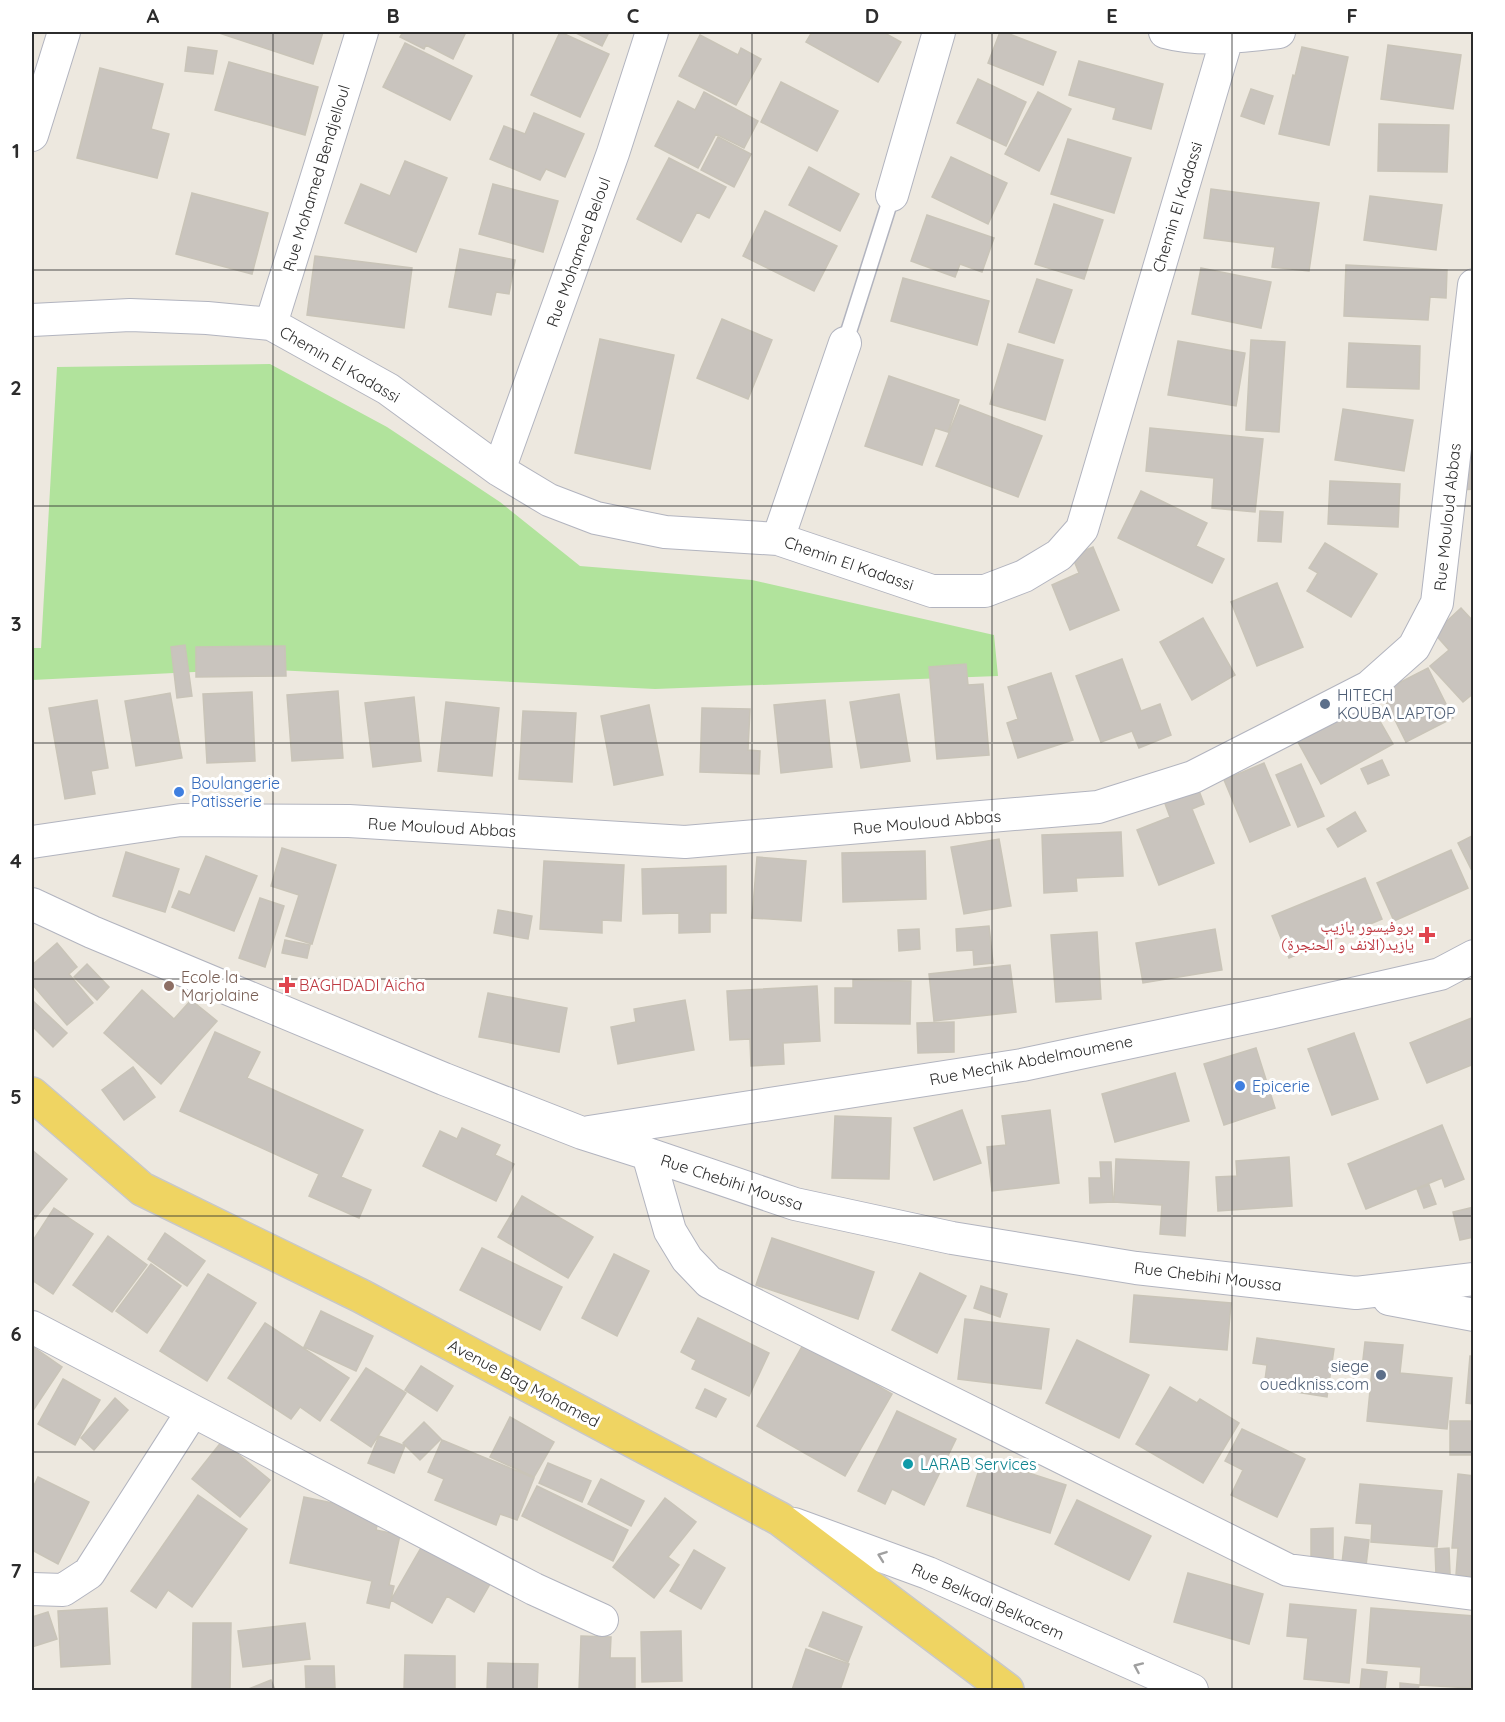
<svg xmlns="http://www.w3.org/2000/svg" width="1505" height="1722" font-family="Quicksand,'Noto Naskh Arabic',sans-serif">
  <rect width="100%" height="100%" fill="#ede8df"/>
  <!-- green -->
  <path fill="#b1e39c" d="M270 364 387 427 500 502 580 566 752 580 994 635 998 676 655 689 255 669 32 680V648H41L57 367Z"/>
  <!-- building -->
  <path fill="#c9c4be" stroke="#c9c4b8" stroke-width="1.5" d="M219 32H323L313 64 219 33Z
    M403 32H466L453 59 426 45 424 49 400 37Z
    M560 32 609 54 580 117 531 95Z
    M574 32H609L602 46Z
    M812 32H883L901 42 878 82 806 42Z
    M1000 32H1004L1056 52 1043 85 988 63Z
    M700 35 738 55 741 48 761 59 736 105 679 76Z
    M405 43 472 76 450 120 383 87Z
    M1388 45 1461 55 1453 109 1381 99Z
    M188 47 217 51 213 74 185 71Z
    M1302 47 1348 57 1329 145 1279 134 1293 75 1295 76Z
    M1079 61 1163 84 1151 129 1113 119 1116 108 1069 95Z
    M229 62 318 87 305 135 215 110Z
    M100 68 163 84 151 129 169 134 157 178 77 158Z
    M978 79 1026 102 1006 146 957 123Z
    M781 82 838 111 817 151 761 122Z
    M1251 89 1273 96 1264 124 1241 116Z
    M704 92 758 121 744 148 716 134 698 168 655 146 678 101 695 110Z
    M1038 92 1071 109 1039 171 1005 154Z
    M534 113 584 134 565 177 546 169 540 180 490 159 504 126 525 134Z
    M1379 124 1449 125 1447 172 1378 171Z
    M718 137 751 154 734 187 701 170Z
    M1068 139 1131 158 1114 213 1051 194Z
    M951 157 1007 183 988 224 932 197Z
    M669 158 726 187 709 218 697 212 681 242 637 219Z
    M405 161 447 178 416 252 345 223 361 184 390 196Z
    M809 167 859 194 840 231 789 205Z
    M493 184 558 201 543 252 479 234Z
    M1211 189 1319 203 1309 271 1272 267 1275 247 1204 238Z
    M192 193 268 213 252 274 176 254Z
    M1370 196 1442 205 1436 250 1364 240Z
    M1054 204 1103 220 1084 279 1035 264Z
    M765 211 837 246 814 291 743 256Z
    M927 215 994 238 982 272 960 264 955 277 911 261Z
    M460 249 515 260 509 294 496 292 491 315 449 307Z
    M315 256 412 268 404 328 307 315Z
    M1346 265 1447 270 1446 298 1430 297 1428 320 1344 316Z
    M1201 268 1271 282 1261 328 1192 314Z
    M903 278 989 301 977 345 891 321Z
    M1037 279 1072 290 1054 343 1019 332Z
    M722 319 772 340 748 399 697 378Z
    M600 339 674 355 650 469 575 453Z
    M1251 340 1285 342 1279 432 1246 430Z
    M1178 341 1245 353 1236 406 1168 395Z
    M1349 343 1420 346 1419 389 1347 387Z
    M1008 344 1063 360 1045 420 990 404Z
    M889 376 959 400 948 432 935 428 922 465 865 446Z
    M960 405 1042 436 1018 497 936 466Z
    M1343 409 1413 420 1404 471 1335 460Z
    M1150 428 1263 439 1255 512 1212 508 1214 478 1146 471Z
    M1460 455H1474V489L1461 490Z
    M1330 481 1400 484 1398 527 1328 524Z
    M1141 491 1207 523 1196 546 1224 559 1212 583 1118 538Z
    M1260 511 1283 512 1281 542 1258 541Z
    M1325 543 1377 574 1351 617 1307 591 1318 573 1309 568Z
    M1093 547 1119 610 1070 630 1052 585 1079 573 1072 556Z
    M1277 583 1303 647 1257 666 1231 602Z
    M1461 608 1474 622V693L1463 702 1430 666 1449 650 1434 633Z
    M1203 618 1235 675 1192 700 1160 642Z
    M185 645 192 696 177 698 171 647Z
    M285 646 286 676 196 677V647Z
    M1122 659 1141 711 1160 704 1171 735 1139 748 1132 731 1101 742 1076 676Z
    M966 664 968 685 983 684 989 755 937 759 929 667Z
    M1428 668 1453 718 1406 742 1381 692Z
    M1051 673 1073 740 1018 758 1007 723 1018 719 1008 687Z
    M338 691 343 758 292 761 287 695Z
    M252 692 255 761 207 763 203 694Z
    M170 693 182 758 136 766 125 701Z
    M899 694 910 761 861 768 850 702Z
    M414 697 421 761 373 767 365 703Z
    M97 700 108 768 91 771 95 794 65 799 49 708Z
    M825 700 832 767 781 773 774 705Z
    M446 702 499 708 492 776 438 771Z
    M1369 702 1393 744 1321 784 1298 742Z
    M649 705 663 775 614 785 601 716Z
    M702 708 750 709 748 750 760 751 759 774 700 772Z
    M523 711 576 713 572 782 519 779Z
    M1382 760 1389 775 1368 784 1361 769Z
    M1264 763 1290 825 1250 842 1224 780Z
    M1301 764 1324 816 1298 827 1276 775Z
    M1195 780 1204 804 1192 809 1214 863 1159 885 1137 830 1170 817 1161 793Z
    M1355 812 1366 831 1338 847 1327 829Z
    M1121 832 1123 876 1076 878 1077 891 1044 893 1042 835Z
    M1474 835V875L1458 843Z
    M999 839 1011 906 964 914 951 847Z
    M282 848 336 865 312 944 286 936 299 895 271 886Z
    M1451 850 1468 888 1394 921 1377 883Z
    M925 851 926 899 843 902 842 853Z
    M126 852 179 869 165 912 113 896Z
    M206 856 257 876 234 931 172 907 179 891 190 895Z
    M757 857 806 861 801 921 752 918Z
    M544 861 624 865 621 921 602 920V933L540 929Z
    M726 866V913H710V932L679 933V913L643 914 642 869Z
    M1365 878 1382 919 1289 958 1272 916Z
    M260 898 284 906 265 967 239 958Z
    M498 910 532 916 528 939 494 933Z
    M989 926 993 963 974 965 973 950 957 951 956 929Z
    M919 929 920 949 899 951 898 930Z
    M1215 929 1222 970 1143 983 1136 943Z
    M1097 932 1101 999 1056 1002 1051 935Z
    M285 940 310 945 307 958 282 953Z
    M57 943 77 967 69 974 93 1003 67 1025 32 984V965Z
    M87 964 109 987 97 1000 74 977Z
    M1010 965 1016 1012 934 1021 929 974Z
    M853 980 911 981 910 1024 835 1023V988H853Z
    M817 986 820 1041 783 1043 784 1064 751 1066 750 1039 730 1040 727 991Z
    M142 990 174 1019 191 1000 217 1021 161 1084 104 1033Z
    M488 993 567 1008 559 1052 479 1037Z
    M32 1000 67 1033 53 1047 32 1026Z
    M685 1000 694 1050 618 1064 611 1027 636 1022 634 1009Z
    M1474 1017V1064L1427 1083 1410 1043Z
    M954 1022V1052L918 1053 917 1023Z
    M215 1032 260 1052 247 1078 363 1130 341 1177 371 1190 359 1218 309 1196 319 1174 180 1111Z
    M1354 1033 1378 1099 1332 1115 1308 1049Z
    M1256 1048 1275 1108 1224 1125 1204 1064Z
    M133 1067 155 1097 124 1120 102 1090Z
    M1175 1073 1189 1121 1115 1142 1102 1094Z
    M962 1110 981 1163 934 1180 914 1128Z
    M1050 1110 1059 1183 992 1191 987 1147 1006 1145 1002 1116Z
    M835 1116 891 1118 889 1179 832 1178Z
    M1442 1125 1464 1179 1445 1187 1442 1178 1366 1209 1348 1164Z
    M462 1128 500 1145 495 1155 514 1164 496 1201 423 1166 440 1131 457 1139Z
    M32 1150 67 1179 32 1222Z
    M1289 1157 1292 1206 1218 1211 1216 1177 1237 1176 1236 1161Z
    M1116 1159 1189 1162 1185 1236 1160 1234 1162 1205 1114 1202Z
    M1100 1162H1111L1113 1202 1090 1203 1089 1178H1101Z
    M1429 1185 1436 1204 1424 1208 1417 1189Z
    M522 1196 593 1237 568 1278 498 1237Z
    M1474 1207V1237L1460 1240 1453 1212Z
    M54 1208 93 1234 53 1294 32 1280V1242Z
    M165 1233 205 1261 187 1286 148 1259Z
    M108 1236 147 1265 112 1312 73 1285Z
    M772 1238 874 1272 858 1319 756 1285Z
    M482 1248 562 1287 540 1330 460 1290Z
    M614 1254 649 1271 617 1336 582 1318Z
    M151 1264 181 1286 147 1333 116 1311Z
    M920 1273 966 1296 937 1353 892 1330Z
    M208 1274 256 1303 207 1381 160 1351Z
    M981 1286 1007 1294 1000 1317 974 1308Z
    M1134 1295 1231 1303 1227 1350 1130 1342Z
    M321 1311 373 1336 356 1371 304 1347Z
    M698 1318 769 1353 749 1396 692 1369 696 1360 681 1352Z
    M965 1319 1049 1329 1041 1389 958 1379Z
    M265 1323 349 1378 320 1421 300 1407 291 1419 228 1378Z
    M1257 1338 1334 1349 1327 1397 1264 1387 1267 1365 1253 1363Z
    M1077 1340 1149 1375 1119 1438 1046 1403Z
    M1365 1342 1403 1345 1400 1373 1452 1378 1447 1429 1367 1421 1372 1370 1362 1368Z
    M804 1343 892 1394 845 1476 757 1426Z
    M32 1346 62 1367 32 1412Z
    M1470 1356H1474V1404L1466 1403Z
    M421 1366 453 1386 437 1411 405 1390Z
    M366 1368 406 1393 371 1447 331 1420Z
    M63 1379 100 1400 75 1445 38 1424Z
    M1170 1387 1197 1403 1200 1399 1239 1423 1203 1483 1136 1444Z
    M705 1389 726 1399 716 1417 696 1408Z
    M115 1398 128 1410 94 1450 81 1438Z
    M897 1411 956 1439 924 1505 892 1489 885 1504 858 1491Z
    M510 1417 554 1442 534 1477 490 1457Z
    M1450 1421H1474V1455H1450Z
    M424 1422 441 1439 420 1460 403 1443Z
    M1242 1429 1305 1459 1277 1517 1231 1495 1243 1470 1225 1461Z
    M379 1436 405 1446 394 1473 368 1463Z
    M442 1440 534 1478 517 1520 500 1514 496 1525 435 1500 444 1479 428 1472Z
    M222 1441 270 1480 240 1517 192 1479Z
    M983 1458 1066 1485 1050 1533 967 1506Z
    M548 1463 591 1481 582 1502 539 1483Z
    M1458 1474 1474 1476V1577L1456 1575 1458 1548H1452Z
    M38 1477 89 1502 58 1564 32 1550V1490Z
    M601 1479 644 1501 631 1526 588 1504Z
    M1360 1484 1442 1491 1437 1547 1371 1542 1372 1524 1356 1523Z
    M537 1486 628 1530 613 1561 522 1516Z
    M198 1495 247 1529 192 1607 168 1590 156 1608 131 1591Z
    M304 1497 380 1513 376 1530 400 1535 389 1585 394 1586 389 1608 367 1603 372 1581 290 1563Z
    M665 1498 696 1522 668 1557 679 1565 654 1598 613 1567Z
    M1077 1500 1151 1536 1129 1580 1055 1544Z
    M1333 1528V1558H1311V1529Z
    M1345 1537 1369 1540 1366 1566 1342 1563Z
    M422 1546 490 1584 474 1612 447 1596 432 1623 391 1600Z
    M1449 1548 1450 1574 1436 1575 1435 1549Z
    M694 1550 725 1568 701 1609 670 1591Z
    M1188 1573 1263 1594 1249 1644 1174 1622Z
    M1290 1604 1356 1610 1349 1683 1304 1679 1308 1638 1287 1636Z
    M107 1608 110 1664 61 1667 58 1611Z
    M1371 1608 1474 1616V1639L1470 1688 1420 1685 1421 1667 1367 1663Z
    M48 1612 57 1639 32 1647V1617Z
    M823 1612 862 1627 848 1662 809 1646Z
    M193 1623H231L230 1690H192Z
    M305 1623 310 1659 243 1667 238 1631Z
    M681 1631 682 1681 642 1682 641 1632Z
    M581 1636 611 1637 610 1658H635V1690H579Z
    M806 1649 849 1664 840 1690H792Z
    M405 1655 455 1656V1690H404Z
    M488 1663 538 1664 537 1690H487Z
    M305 1666H334L335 1688H306Z
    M1362 1669 1387 1672 1385 1690H1360Z
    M271 1680 275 1690H246Z
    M1400 1683 1419 1685 1418 1690H1400Z"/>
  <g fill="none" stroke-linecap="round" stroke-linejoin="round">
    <!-- service casing -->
    <g stroke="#b2b4bf" stroke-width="18">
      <path id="service" d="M845 343 892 195"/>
    </g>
    <!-- minor casing -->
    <g stroke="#b2b4bf" stroke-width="34">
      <path id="minor" d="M1165 32C1202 42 1241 36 1279 32
        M32 135 64 32
        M892 195 939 32
        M32 320 130 315 207 318 271 324 388 389 499 470 549 500 596 518 665 532 778 539 932 591H985L1024 576 1059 555 1082 529 1227 38
        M271 324 362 32
        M499 470 613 153 652 32
        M778 539 845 343
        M32 842 181 820 349 821 685 842 1098 807 1193 777 1369 687 1414 647 1437 603 1474 285
        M32 904 92 932 444 1079 582 1133 648 1154 795 1204 952 1238 1136 1268 1356 1293 1474 1279
        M589 1132 1022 1065 1269 1013 1440 974 1474 956
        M648 1154 670 1231 687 1259 709 1282 1288 1570 1474 1594
        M1389 1299 1474 1315
        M32 1327 534 1589 602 1620
        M794 1524 928 1573 1192 1690
        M32 1589 63 1590 89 1573 192 1412"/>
    </g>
    <!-- primary casing -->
    <g stroke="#c8c8c8" stroke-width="36">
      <path id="primary" d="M32 1094 142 1189 361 1296 780 1519 1007 1690"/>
    </g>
    <!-- service -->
    <use href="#service" stroke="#fff" stroke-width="15"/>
    <!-- minor -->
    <use href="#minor" stroke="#fff" stroke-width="32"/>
    <!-- primary -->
    <use href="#primary" stroke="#efd462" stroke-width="33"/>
  </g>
  <!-- one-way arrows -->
  <defs><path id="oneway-chevron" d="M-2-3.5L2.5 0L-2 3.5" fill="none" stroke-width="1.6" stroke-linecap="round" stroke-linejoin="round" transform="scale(1.5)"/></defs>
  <g stroke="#a0a0a0">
    <use href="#oneway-chevron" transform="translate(882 1556) rotate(-160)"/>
    <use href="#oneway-chevron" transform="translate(1138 1667) rotate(-156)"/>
  </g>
  <!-- grid -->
  <path fill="none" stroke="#2c2c2c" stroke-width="1.5" stroke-opacity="0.55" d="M273 32V1690M513 32V1690M752 32V1690M992 32V1690M1232 32V1690M32 270H1474M32 506H1474M32 743H1474M32 979H1474M32 1216H1474M32 1452H1474"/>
  <!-- markers -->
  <g fill="#5c6f8a" stroke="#fff" stroke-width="2">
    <circle cx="1325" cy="704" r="6"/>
    <circle cx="1381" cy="1375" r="6"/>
  </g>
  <g fill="#3f7fe0" stroke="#fff" stroke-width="2">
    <circle cx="179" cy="792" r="6"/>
    <circle cx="1240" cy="1086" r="6"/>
  </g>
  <g fill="#e0444e" stroke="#fff" stroke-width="2">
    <path d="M1424 926h6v6h6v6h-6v6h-6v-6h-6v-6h6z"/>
    <path d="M284 976h6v6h6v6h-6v6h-6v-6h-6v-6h6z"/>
  </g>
  <circle fill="#8d6e63" stroke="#fff" stroke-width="2" cx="169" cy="986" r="6"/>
  <circle fill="#0f9aa8" stroke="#fff" stroke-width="2" cx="908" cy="1464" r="6"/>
  <g text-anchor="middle" stroke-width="6" stroke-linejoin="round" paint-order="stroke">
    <!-- street labels -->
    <g font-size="16" fill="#2c2c2c" stroke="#fff">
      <text transform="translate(316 178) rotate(-73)" y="6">Rue Mohamed Bendjelloul</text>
      <text transform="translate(1177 207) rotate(-73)" y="6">Chemin El Kadassi</text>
      <text transform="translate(578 252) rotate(-70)" y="6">Rue Mohamed Beloul</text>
      <text transform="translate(340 364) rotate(30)" y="6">Chemin El Kadassi</text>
      <text transform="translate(1447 517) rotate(-84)" y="6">Rue Mouloud Abbas</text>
      <text transform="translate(849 563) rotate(19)" y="6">Chemin El Kadassi</text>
      <text transform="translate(927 822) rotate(-5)" y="6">Rue Mouloud Abbas</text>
      <text transform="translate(442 827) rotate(3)" y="6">Rue Mouloud Abbas</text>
      <text transform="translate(1031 1060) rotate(-11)" y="6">Rue Mechik Abdelmoumene</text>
      <text transform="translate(732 1182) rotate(18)" y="6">Rue Chebihi Moussa</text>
      <text transform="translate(1208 1276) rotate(7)" y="6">Rue Chebihi Moussa</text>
      <text transform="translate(524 1383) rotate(28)" y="6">Avenue Bag Mohamed</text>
      <text transform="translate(988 1601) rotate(24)" y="6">Rue Belkadi Belkacem</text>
    </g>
    <!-- service labels -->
    <g font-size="16" fill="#4e5e75" stroke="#fff" text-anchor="start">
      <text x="1337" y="701">HITECH<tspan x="1337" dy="18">KOUBA LAPTOP</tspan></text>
      <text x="1369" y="1372" text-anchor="end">siege<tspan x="1369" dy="18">ouedkniss.com</tspan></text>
    </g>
    <!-- shop labels -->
    <g font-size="16" fill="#366cbe" stroke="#fff" text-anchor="start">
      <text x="191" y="789">Boulangerie<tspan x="191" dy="18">Patisserie</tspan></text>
      <text x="1252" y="1092">Epicerie</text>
    </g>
    <!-- health labels -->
    <g font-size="16" fill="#be3a42" stroke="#fff" text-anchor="end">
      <text x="1414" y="932">بروفيسور يازيب<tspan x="1414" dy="18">يازيد(الانف و الحنجرة)</tspan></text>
      <text x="299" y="991" text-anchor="start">BAGHDADI Aicha</text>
    </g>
    <!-- education labels -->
    <g font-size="16" fill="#785e54" stroke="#fff" text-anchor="start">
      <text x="181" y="983">Ecole la<tspan x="181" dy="18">Marjolaine</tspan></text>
    </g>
    <!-- culture labels -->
    <g font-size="16" fill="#0d838f" stroke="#fff" text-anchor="start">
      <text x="920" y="1470">LARAB Services</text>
    </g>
  </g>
  <!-- border -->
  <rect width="1505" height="1722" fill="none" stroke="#ffffff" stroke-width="66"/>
  <rect x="33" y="33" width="1439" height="1656" fill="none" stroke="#2c2c2c" stroke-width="2"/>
  <g font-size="20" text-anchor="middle" font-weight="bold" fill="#2c2c2c">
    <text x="153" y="23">A</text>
    <text x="393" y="23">B</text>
    <text x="633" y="23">C</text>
    <text x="872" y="23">D</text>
    <text x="1112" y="23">E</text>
    <text x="1352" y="23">F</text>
    <text x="16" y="158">1</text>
    <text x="16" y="395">2</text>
    <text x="16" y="631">3</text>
    <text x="16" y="868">4</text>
    <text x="16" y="1104">5</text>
    <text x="16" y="1341">6</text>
    <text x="16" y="1578">7</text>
  </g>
</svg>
